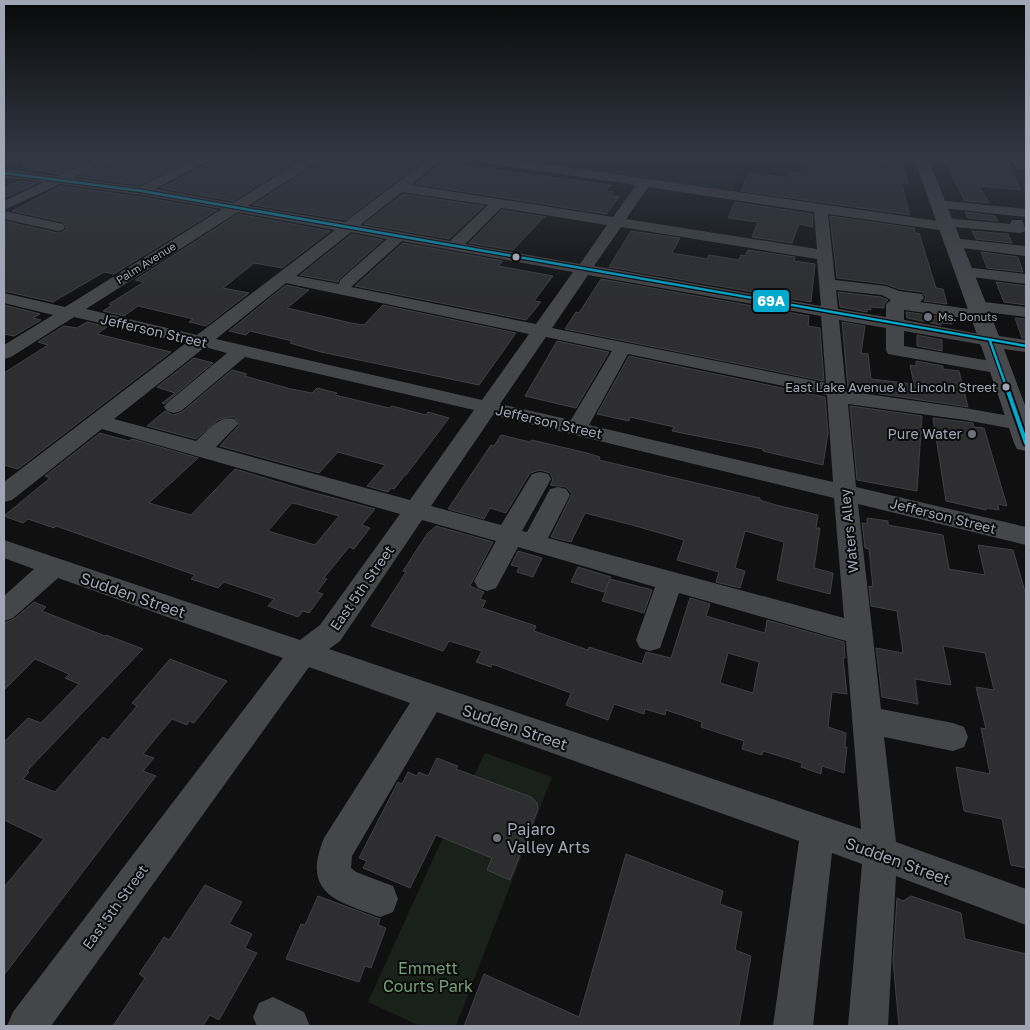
<svg xmlns="http://www.w3.org/2000/svg" width="1030" height="1030" font-family="'Golos Text',sans-serif">
  <rect width="100%" height="100%" fill="#101011"/>
  <!-- green -->
  <path fill="#1a211b" d="M500 158H801L802 173 744 167 731 192 723 189 676 184Z
    M485 753 552 777 456 1026H420L368 1002 439 846Z"/>
  <!-- building -->
  <path fill="#2e2e30" stroke="#3f4145" fill-rule="evenodd" d="M23 158H92L57 174 23 168Z
    M113 158H192L140 185 79 177Z
    M212 158H303L233 201 161 188 209 163Z
    M322 158H427L345 220 253 205 319 163Z
    M803 158H845L902 162 908 183H901L910 215 741 191 749 173 788 178 789 172 803 173Z
    M943 158 1007 159 1021 190 979 186 989 203 965 201Z
    M443 161 456 163 454 164 611 185 606 191 613 192 610 195 619 197 606 214 415 184Z
    M19 181 37 183 4 198V188Z
    M60 186 142 197 217 210 114 274 104 272 53 302 4 291V221L58 233 63 232 67 228 63 222 12 211Z
    M403 194 484 206 449 239 364 224Z
    M735 202 812 214 813 227 799 224 792 243 752 237 758 222 728 218Z
    M502 210 546 217 543 218 513 250 469 243Z
    M965 212 995 216 998 221 968 218Z
    M238 214 330 231 282 268 254 263 223 288 249 293 206 326 189 322 193 319 138 306 124 316 103 311 112 305 109 304 144 282 135 280Z
    M830 216 914 228 915 233H919L936 288 943 289 947 304 924 301 926 297 922 292 899 289 886 284 837 278Z
    M631 231 680 238 672 253 707 259 709 255 739 260 741 255 745 256 748 250 795 257 794 261 815 264 811 302 609 267Z
    M972 231 1008 234 1012 243 976 239Z
    M352 234 383 240 339 279 338 282 300 275Z
    M403 243 503 261 498 266 553 276 534 301 541 302 526 320 355 286Z
    M981 252 1018 257 1023 272 987 268Z
    M601 279 809 316 808 326 820 328 824 381 565 329 576 312 579 313Z
    M996 282 1026 286V305L1004 302Z
    M286 285 309 290 287 308 351 323 364 325 383 305 516 333 479 385 321 352 290 343 292 341 250 331 246 335 229 331Z
    M838 292 881 297 888 300 884 304V308L870 307 871 310 867 309V312L840 307Z
    M4 305 40 314 33 318 41 320 14 336 4 334Z
    M906 312 950 318 952 324 941 323V325L907 318Z
    M1015 318 1026 319V338H1022Z
    M87 322 107 327 97 334 171 352 18 469 4 465V373L48 345 38 342 64 326 77 328Z
    M842 322 865 326 861 353 868 354 871 379 914 384 910 365 916 366V361L943 366V369L959 371 968 407 848 389Z
    M917 335 942 340V351L917 346Z
    M557 341 609 352 576 408 525 396Z
    M629 356 825 397 828 433 823 465 763 451V449L672 431 674 427 630 417 629 421 597 414Z
    M194 358 213 363 164 404 162 403 175 393 157 387Z
    M232 370 247 374 244 376 291 389 312 393 317 388 337 393 335 395 389 408 392 406 426 415 428 412 449 418 406 475H405L394 489 391 488 388 492 367 486 385 465 338 452 319 473 220 446 239 425 235 417H229L218 420 196 439 147 426 165 411 173 415 182 412Z
    M850 406 922 416 917 491 857 480Z
    M933 418 973 423 974 427 984 428 1007 506 998 504 999 510 986 508V510L946 501Z
    M100 433 129 441 132 439 198 458 149 503 191 515 235 469 308 491 375 509 362 525 370 528 354 549 349 547 324 578 327 579 317 592 323 594 309 613 303 611 298 617 268 606 274 599 224 582 218 588 191 579 195 575 56 526 54 528 28 519 23 523 4 516 50 478 45 476ZM292 503 297 504 339 516 315 545 268 531Z
    M501 435 530 442 532 440 587 453 600 457 599 460 760 498V500L776 505 818 515 816 528H820L814 568 833 573 830 594 777 580 784 542 745 531 735 568 745 571 740 588 716 582 719 572 677 560 684 540 632 525 585 513 571 542 551 537 572 494 566 487 550 485 553 480 550 473 540 470 530 473 506 513 490 508 484 519 448 509 491 445 494 446Z
    M867 518 888 521V525L943 535 949 569 985 575 978 545 1013 550 1026 595V868L1011 865 1002 819 964 811 956 767 990 774 981 728 986 729 976 687 994 690 985 653 943 646 951 685 915 679 918 704 882 697 876 648 903 653 897 611 871 606 869 586 873 587 869 549 865 548 862 523 867 524Z
    M436 526 493 542 470 586 484 592 480 599 486 601 482 608 536 626 534 631 588 650 589 647 642 664 646 652 671 658 690 598 710 604 706 616 765 633 767 620 844 642 845 658H843L847 694 832 692 828 727 846 733 845 747H847L844 773 822 766 821 774 801 767 802 763 763 751 762 755 742 749 744 741 701 727 702 722 666 710 665 715 645 709 644 714 614 704 608 720 566 705 571 693 492 664 491 667 476 662 482 651 449 641 443 651 371 626 406 572 403 571 427 534ZM728 653 759 662 753 693 720 683Z
    M518 551 542 558 533 577 517 572 519 567 511 565Z
    M578 567 611 577 604 592 571 582Z
    M610 579 652 590 644 613 602 601Z
    M34 602 46 607 42 611 105 636 106 635 143 649 27 771 29 772 23 779 55 792 103 737 108 740 137 706 132 703 170 659 227 681 194 723 189 721 187 725 172 719 143 754 154 758 143 771 156 776 4 975V887L44 839 4 820V742L28 718 41 723 79 684 65 678 69 674 35 659 4 690V623L14 619Z
    M437 758 458 766 456 769 531 797 537 803 538 809 510 880 487 870 492 858 436 835 410 888 363 868 367 861 359 858 398 782 402 784 408 772 417 776 419 772 428 776Z
    M626 854 723 891 720 904 742 912 735 950 751 956 739 1026H464L484 974 579 1017Z
    M205 885 242 902 229 924 252 934 245 948 257 953 219 1020 210 1015 203 1026H113L145 978 139 974 164 937 169 940Z
    M318 896 380 919 378 925 386 928 371 968 365 966 359 982 286 959 301 924 305 925Z
    M911 896 961 913 965 939 1026 954V1026H899L893 961 897 898 903 901Z"/>
  <g fill="none" stroke-linecap="round" stroke-linejoin="round">
    <!-- minor -->
    <path fill="#454649" fill-rule="evenodd" d="M96 158H111L73 178 140 187 195 158H210L208 161 155 189 233 203 306 158H320L318 161 248 206 345 222 430 158H443L411 185 613 217 636 185 479 162 473 158H502L938 221 945 218 1010 224 1012 220H1022L1026 231 1020 233 954 227 947 231 828 214 835 280 886 286 899 291 922 294 924 298 920 302 969 309 967 306 970 302 976 301 1026 307V317L986 312 988 315 985 319 979 320 904 310V320L990 336 996 337 999 341 996 345 990 346 904 331V346L1008 364 1011 368 1008 372 1001 374 888 354 886 350V328L839 320 846 391 965 408 1026 419V429L1019 430 965 420 848 404 856 487 1026 527V545L858 504 881 709 953 723 964 727 968 737 964 747 953 751 884 737 896 842 1026 889V925L896 876 888 1026H848L862 864 832 853 813 1026H773L799 841 437 712 352 856 351 868 356 872 393 886 398 899 393 912 380 917C337 901 301 894 324 838L410 703 309 667 51 1026H7L13 1012 283 658 58 578 13 618 4 621V596L34 569 4 558V540L300 640 320 625 400 514 102 429 12 500 4 502V482L186 343 74 317 11 357 4 359V345L53 315 4 303V293L65 307 222 209 142 195 60 184 4 210V201L44 182 4 177V169L57 176ZM648 187 814 212 817 249 626 219ZM402 192 488 205 450 241 360 225ZM501 208 607 225 580 264 465 244ZM238 212 335 230 197 335 86 309ZM621 227 817 259 821 306 594 266ZM351 232 387 239 340 280 339 284 296 276ZM402 241 573 272 536 324 351 287ZM588 275 821 316 826 383 552 328ZM286 283 529 334 482 400 216 339ZM836 290 882 295 891 300 886 304V317L838 309ZM546 337 612 351 571 420 500 404ZM205 347 227 353 167 403 164 407 167 411 174 413 181 411 245 357 474 410 410 500 216 447 238 424 235 419C219 415 208 431 196 441L114 419ZM628 354 827 395 833 482 589 425ZM493 415 834 498 844 618 548 538 570 495 566 489 558 487 550 489 527 532 522 531 551 479 548 474 540 472 532 474 501 525 431 506ZM422 520 496 541 474 581 478 588 487 591 496 588 518 547 655 587 636 640 640 648 650 651 660 648 679 593 846 641 861 829 329 649 340 641Z
      M1010 158H1022L1026 162V170L1017 169Z
      M938 200 1026 209V217L933 207 931 204Z
      M4 211 63 224 65 227 63 230 58 231 4 219Z
      M952 238 1026 246V256L947 246 944 243 947 240Z
      M963 267 1026 274V284L957 275 955 272 957 269Z
      M273 997 304 1012 310 1026H257L253 1017 259 1003Z"/>
    <!-- major -->
    <path fill="#47484c" fill-rule="evenodd" d="M914 158H928L999 336 1026 340V352L1004 349 1026 408V451L1017 449 1014 443C983 347 947 253 914 158Z"/>
    <!-- bus-1-far1 casing -->
    <g stroke="#0b0b0c" stroke-width="5">
      <path id="bus-1-far1" d="M4 173 142 191 1026 346
        M990 341 1008 392"/>
    </g>
    <!-- bus-1 casing -->
    <g stroke="#0b0b0c" stroke-width="8">
      <path id="bus-1" d="M1008 391 1026 443"/>
    </g>
    <!-- bus-1-far1 -->
    <use href="#bus-1-far1" stroke="#00a9ce" stroke-width="2.5"/>
    <!-- bus-1 -->
    <use href="#bus-1" stroke="#00a9ce" stroke-width="4"/>
  </g>
  <!-- sky -->
  <linearGradient id="sky" x2="0" y2="1"><stop stop-color="#090909"/><stop offset="0.52" stop-color="#313743"/><stop offset="1" stop-color="#313743" stop-opacity="0"/></linearGradient>
  <rect width="1030" height="302" fill="url(#sky)"/>
  <!-- markers -->
  <g fill="#a0a6b3" stroke="#0b0b0c" stroke-width="2">
    <circle cx="516" cy="257" r="4.5"/>
    <circle cx="1006" cy="387" r="4.5"/>
  </g>
  <g fill="#6e727a" stroke="#0b0b0c" stroke-width="2">
    <circle cx="928" cy="317" r="5"/>
    <circle cx="972" cy="434" r="5"/>
    <circle cx="497" cy="838" r="5"/>
  </g>
  <g text-anchor="middle" stroke-width="4" stroke-linejoin="round" paint-order="stroke">
    <!-- far-street labels -->
    <g font-size="11" fill="#a0a6b3" stroke="#0b0b0c">
      <text transform="translate(146 263) rotate(-32)" y="4">Palm Avenue</text>
    </g>
    <!-- far-poi labels -->
    <g font-size="11" fill="#a0a6b3" stroke="#0b0b0c" text-anchor="start">
      <text x="938" y="321">Ms. Donuts</text>
    </g>
    <!-- bus labels -->
    <g font-size="13" fill="#a0a6b3" stroke="#0b0b0c" text-anchor="end">
      <text x="997" y="392">East Lake Avenue &amp; Lincoln Street</text>
    </g>
    <!-- street labels -->
    <g font-size="14" fill="#a0a6b3" stroke="#0b0b0c">
      <text transform="translate(154 331) rotate(13)" y="5">Jefferson Street</text>
      <text transform="translate(549 422) rotate(13)" y="5">Jefferson Street</text>
      <text transform="translate(943 516) rotate(14)" y="5">Jefferson Street</text>
      <text transform="translate(849 531) rotate(-96)" y="5">Waters Alley</text>
      <text transform="translate(362 588) rotate(-55)" y="5">East 5th Street</text>
      <text transform="translate(115 907) rotate(-54)" y="5">East 5th Street</text>
    </g>
    <!-- poi labels -->
    <g font-size="14" fill="#a0a6b3" stroke="#0b0b0c" text-anchor="end">
      <text x="962" y="439">Pure Water</text>
    </g>
    <!-- near-street labels -->
    <g font-size="16" fill="#a0a6b3" stroke="#0b0b0c">
      <text transform="translate(133 595) rotate(19)" y="6">Sudden Street</text>
      <text transform="translate(515 727) rotate(19)" y="6">Sudden Street</text>
      <text transform="translate(898 861) rotate(20)" y="6">Sudden Street</text>
    </g>
    <!-- near-poi labels -->
    <g font-size="16" fill="#a0a6b3" stroke="#0b0b0c" text-anchor="start">
      <text x="507" y="835">Pajaro<tspan x="507" dy="18">Valley Arts</tspan></text>
    </g>
    <!-- near-park labels -->
    <g font-size="16" fill="#75a078" stroke="#0b0b0c">
      <text x="428" y="974">Emmett<tspan x="428" dy="18">Courts Park</tspan></text>
    </g>
  </g>
  <rect stroke="#0b0b0c" stroke-width="2" x="752" y="289" width="38" height="24" rx="5" fill="#00a9ce"/>
  <g font-size="14" text-anchor="middle" font-weight="bold" fill="#fff">
    <text x="771" y="306">69A</text>
  </g>
  <!-- border -->
  <rect width="1030" height="1030" fill="none" stroke="#a0a6b3" stroke-width="10"/>
</svg>
